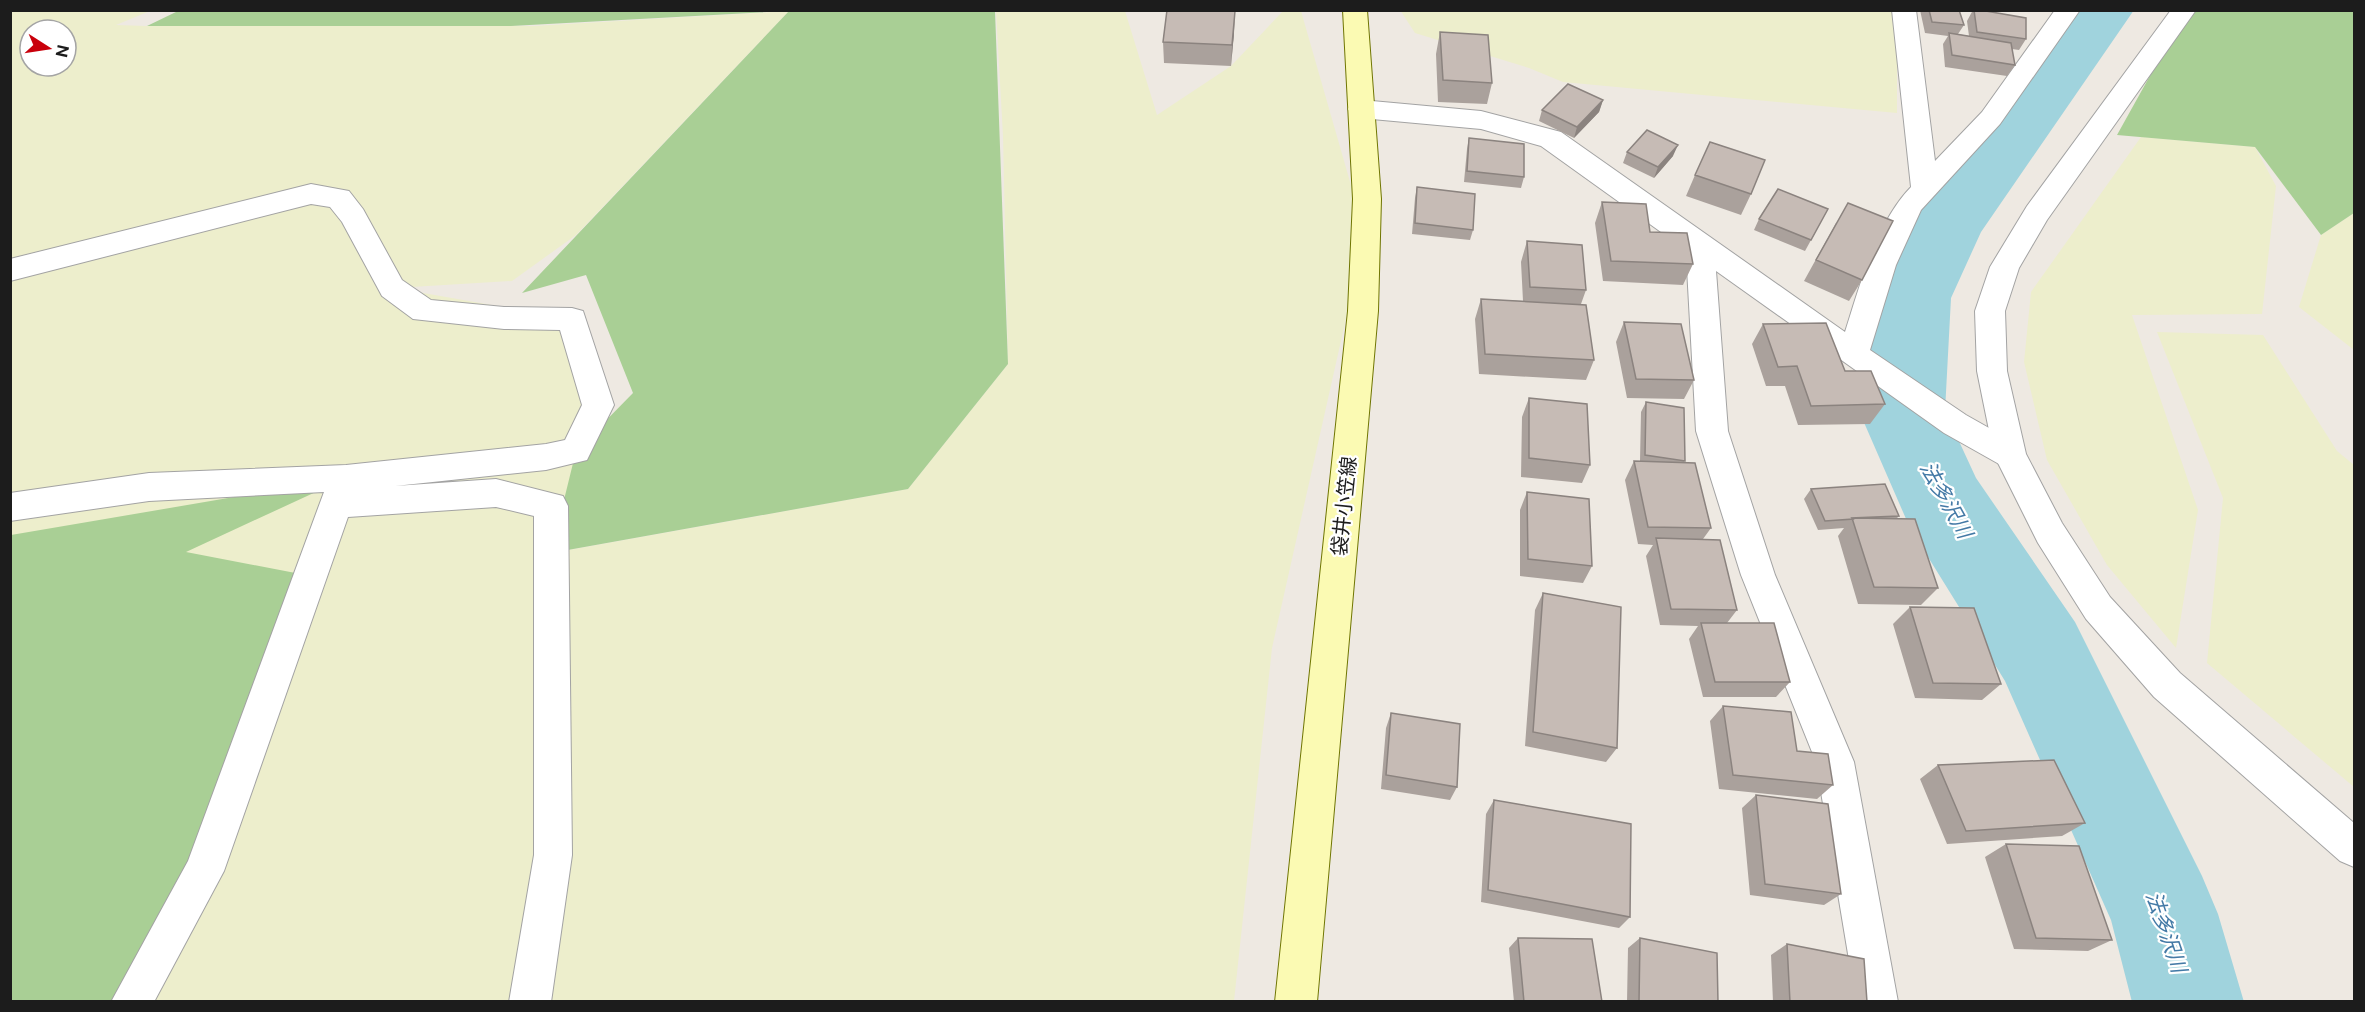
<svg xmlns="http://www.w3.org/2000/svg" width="2365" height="1012" font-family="'Public Sans','Noto Sans JP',sans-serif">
  <rect width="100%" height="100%" fill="#eee9e2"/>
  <!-- farmland -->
  <path fill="#edeecc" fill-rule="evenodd" d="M1400 10 1897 11V113L1563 82 1529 68 1415 33Z
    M10 11H150L116 25 147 26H534L789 11 576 235 512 281 395 288 572 319 598 405 552 553 908 489 1008 364 1003 136 996 11H1125L1157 115 1231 66 1283 11H1301L1365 234 1272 648 1234 1001H11ZM30 30H66V66H30Z
    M2141 137 2255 147 2276 186 2262 314 2132 315 2198 510 2176 648 2107 565 2047 460 2024 362 2031 292Z
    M2354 213V350L2299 307 2321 235Z
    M2157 332 2263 335 2337 451 2354 465V787L2207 663 2223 498Z"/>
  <!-- forest -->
  <path fill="#a9cf95" d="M178 11V10L786 11 511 26H147Z
    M789 11H995L1008 364 908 489 551 553 576 451 633 393 586 275 522 293Z
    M2186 11H2354V213L2321 235 2255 147 2117 135Z
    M346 478 186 552 311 576 131 1001 11 1002V535Z"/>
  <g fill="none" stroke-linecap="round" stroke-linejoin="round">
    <!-- river -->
    <path fill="#a0d3dd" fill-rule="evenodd" d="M2065 10H2134L1981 232 1951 298 1945 411 1976 478 2075 622 2202 876 2218 914 2244 1002H2132L2111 920 2005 681 1910 528 1859 411 1871 298 1920 202Z"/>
    <!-- minor casing -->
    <g stroke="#a3a3a3" stroke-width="2">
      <path id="minor" d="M1892 10H1916L1935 161 1982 112 2055 10H2080L2000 124 1921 210 1896 265 1870 350 1966 415 2021 446 2026 455 2021 464 2010 468 1999 464 1944 433 1716 271 1728 431 1775 575 1854 762 1898 1002H1856L1816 762 1741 575 1696 431 1686 250 1541 146 1481 129 1361 118 1352 115 1348 109 1352 103 1361 100 1481 111 1561 132 1845 332C1860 285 1876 223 1911 187Z
        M311 184 349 191 363 209 402 280 431 300 504 307 572 308 583 311 614 405 587 460 546 470 395 486 496 479 563 496 568 506 572 855 551 1002H509L534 855V516L496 507 348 517 224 871 154 1002H111L188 861 324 492 149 501 10 521V493L149 473 346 465 546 444 565 440 582 405 560 330 504 329 413 319 382 296 342 222 330 207 311 204 10 281V259Z"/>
    </g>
    <!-- tertiary casing -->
    <g stroke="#a3a3a3" stroke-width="2">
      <path id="tertiary" d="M2171 10H2196L2047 220 2019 268 2005 311 2007 371 2026 454 2062 523 2110 597 2180 673 2354 823V867L2340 861 2154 697 2086 619 2038 543 1994 455 1977 371 1975 311 1990 267 2027 206Z"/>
    </g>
    <!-- secondary casing -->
    <g stroke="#6f7502" stroke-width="2">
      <path id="secondary" d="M1343 10H1367L1381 199 1378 311 1317 1002H1275L1348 311 1353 199Z"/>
    </g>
    <!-- minor -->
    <use href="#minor" fill="#fff" fill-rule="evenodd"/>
    <!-- tertiary -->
    <use href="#tertiary" fill="#fff" fill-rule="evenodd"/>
    <!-- secondary -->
    <use href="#secondary" fill="#fbfab3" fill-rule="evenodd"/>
  </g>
  <!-- wall -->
  <path fill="#aaa19c" d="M1167 10H1233L1234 33 1231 66 1164 63 1163 42Z
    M1920 10H1959L1964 25 1958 34 1969 36 1967 21 1973 10H1980L2026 39 2019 50 2012 49 2015 65 2007 76 1945 67 1943 44 1948 36 1925 33Z
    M1440 32 1492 83 1487 104 1438 102 1436 54Z
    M1603 100 1599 112 1574 138 1539 121 1542 110Z
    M1469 138 1524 177 1521 188 1464 182 1467 149Z
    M1627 152 1673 156 1654 178 1623 163Z
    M1695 175 1751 194 1741 215 1686 196Z
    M1417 187 1473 230 1470 240 1412 234 1415 198Z
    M1602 202 1650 232 1693 264 1683 285 1603 281 1595 223Z
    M1828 209 1805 251 1754 230 1759 219Z
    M1836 223 1862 280 1849 301 1804 281Z
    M1527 241 1586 290 1581 304 1594 360 1586 380 1479 374 1475 319 1481 299 1523 301 1521 262Z
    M1624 322 1694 380 1684 399 1627 398 1616 342Z
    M1763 324 1845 371 1885 404 1870 424 1798 425 1785 386H1766L1752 344Z
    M1529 398 1590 465 1582 483 1521 477 1522 417Z
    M1646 402 1685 461 1684 462 1711 528 1703 539 1737 610 1727 623 1790 682 1776 697H1703L1689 639 1698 626 1660 625 1646 556 1653 545 1638 544 1625 480 1634 461H1640L1641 412Z
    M1811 489 1899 516 1896 519 1938 588 1921 605 1858 604 1838 536 1844 528 1818 530 1804 499Z
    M1527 492 1592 566 1583 583 1520 576V510Z
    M1543 593 1617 748 1606 762 1525 746 1535 610Z
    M1910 607 2001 684 1982 700 1915 698 1893 624Z
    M1723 706 1797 751 1833 785 1817 799 1719 789 1710 721Z
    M1391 713 1457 787 1450 800 1381 789 1386 728Z
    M1938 765 2085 823 2062 836 1947 844 1920 779Z
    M1756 795 1841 894 1824 905 1750 895 1742 808Z
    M1494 800 1630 917 1619 928 1481 902 1486 814Z
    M2006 844 2112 940 2088 951 2014 949 1985 857Z
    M1518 938 1602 1002H1514L1509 948Z
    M1640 938 1718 1002H1627L1628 948Z
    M1787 944 1867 1002H1773L1771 955Z"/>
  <!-- shaded-wall -->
  <path fill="#8b837f" d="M1235 11 1234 33 1231 66 1232 45Z
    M1603 100 1599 112 1574 138 1577 127Z
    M1678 145 1673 156 1654 178 1658 167Z"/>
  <!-- building -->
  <path fill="#c6bbb5" stroke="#8b837f" stroke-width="1.5" d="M1167 10 1235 11 1232 45 1163 42Z
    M1929 10H1959L1964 25 1932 22Z
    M1974 10H1980L2026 18V39L1977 32Z
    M1440 32 1488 35 1492 83 1443 80Z
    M1949 33 2011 43 2015 65 1952 55Z
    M1568 84 1603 100 1577 127 1542 110Z
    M1647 130 1678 145 1658 167 1627 152Z
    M1469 138 1524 144V177L1467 171Z
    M1710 142 1765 160 1751 194 1695 175Z
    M1417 187 1475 194 1473 230 1415 223Z
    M1778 189 1828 209 1811 240 1759 219Z
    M1602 202 1646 204 1650 232 1687 233 1693 264 1611 261Z
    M1848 203 1893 221 1862 280 1816 260Z
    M1527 241 1582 245 1586 290 1530 287Z
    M1481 299 1586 305 1594 360 1485 354Z
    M1624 322 1681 324 1694 380 1636 379Z
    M1826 323 1845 371H1871L1885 404 1811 406 1797 366 1778 367 1763 324Z
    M1529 398 1587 404 1590 465 1529 458Z
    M1646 402 1684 408 1685 461 1645 455Z
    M1634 461 1695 463 1711 528 1648 527Z
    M1885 484 1899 516 1852 518 1853 519 1825 521 1811 489Z
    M1527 492 1589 499 1592 566 1528 559Z
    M1852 518 1915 519 1938 588 1874 587Z
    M1656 538 1720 540 1737 610 1671 609Z
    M1543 593 1621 607 1617 748 1533 732Z
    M1910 607 1974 608 2001 684 1933 683Z
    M1701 623H1774L1790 682H1715Z
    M1723 706 1791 712 1797 751 1828 754 1833 785 1733 775Z
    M1391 713 1460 724 1457 787 1386 775Z
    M2054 760 2085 823 1966 831 1938 765Z
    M1756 795 1828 804 1841 894 1765 884Z
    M1494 800 1631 824 1630 917 1488 890Z
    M2006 844 2079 846 2112 940 2036 938Z
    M1518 938 1592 939 1602 1002H1524Z
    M1640 938 1717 953 1718 1002H1639Z
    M1787 944 1864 959 1867 1002H1790Z"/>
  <g text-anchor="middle" stroke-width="4.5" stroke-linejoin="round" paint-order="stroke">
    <!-- street labels -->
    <g font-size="20" fill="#1c1c1c" stroke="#fff">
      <text transform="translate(1344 506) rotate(-84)" y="7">袋井小笠線</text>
    </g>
    <!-- water labels -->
    <g font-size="21" font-style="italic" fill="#447aa6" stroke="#fff">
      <text transform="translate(1946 500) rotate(61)" y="7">法多沢川</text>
      <text transform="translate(2166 932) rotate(71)" y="7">法多沢川</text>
    </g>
  </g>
  <!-- border -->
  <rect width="2365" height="1012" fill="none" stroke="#1c1c1c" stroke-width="24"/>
  <!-- north arrow -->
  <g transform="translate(48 48) rotate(102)"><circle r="28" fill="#ffffff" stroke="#a4a4a4" stroke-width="1.5"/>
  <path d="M0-4.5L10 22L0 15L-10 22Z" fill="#c9000b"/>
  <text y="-9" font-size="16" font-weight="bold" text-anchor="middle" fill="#1c1c1c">N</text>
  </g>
</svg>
